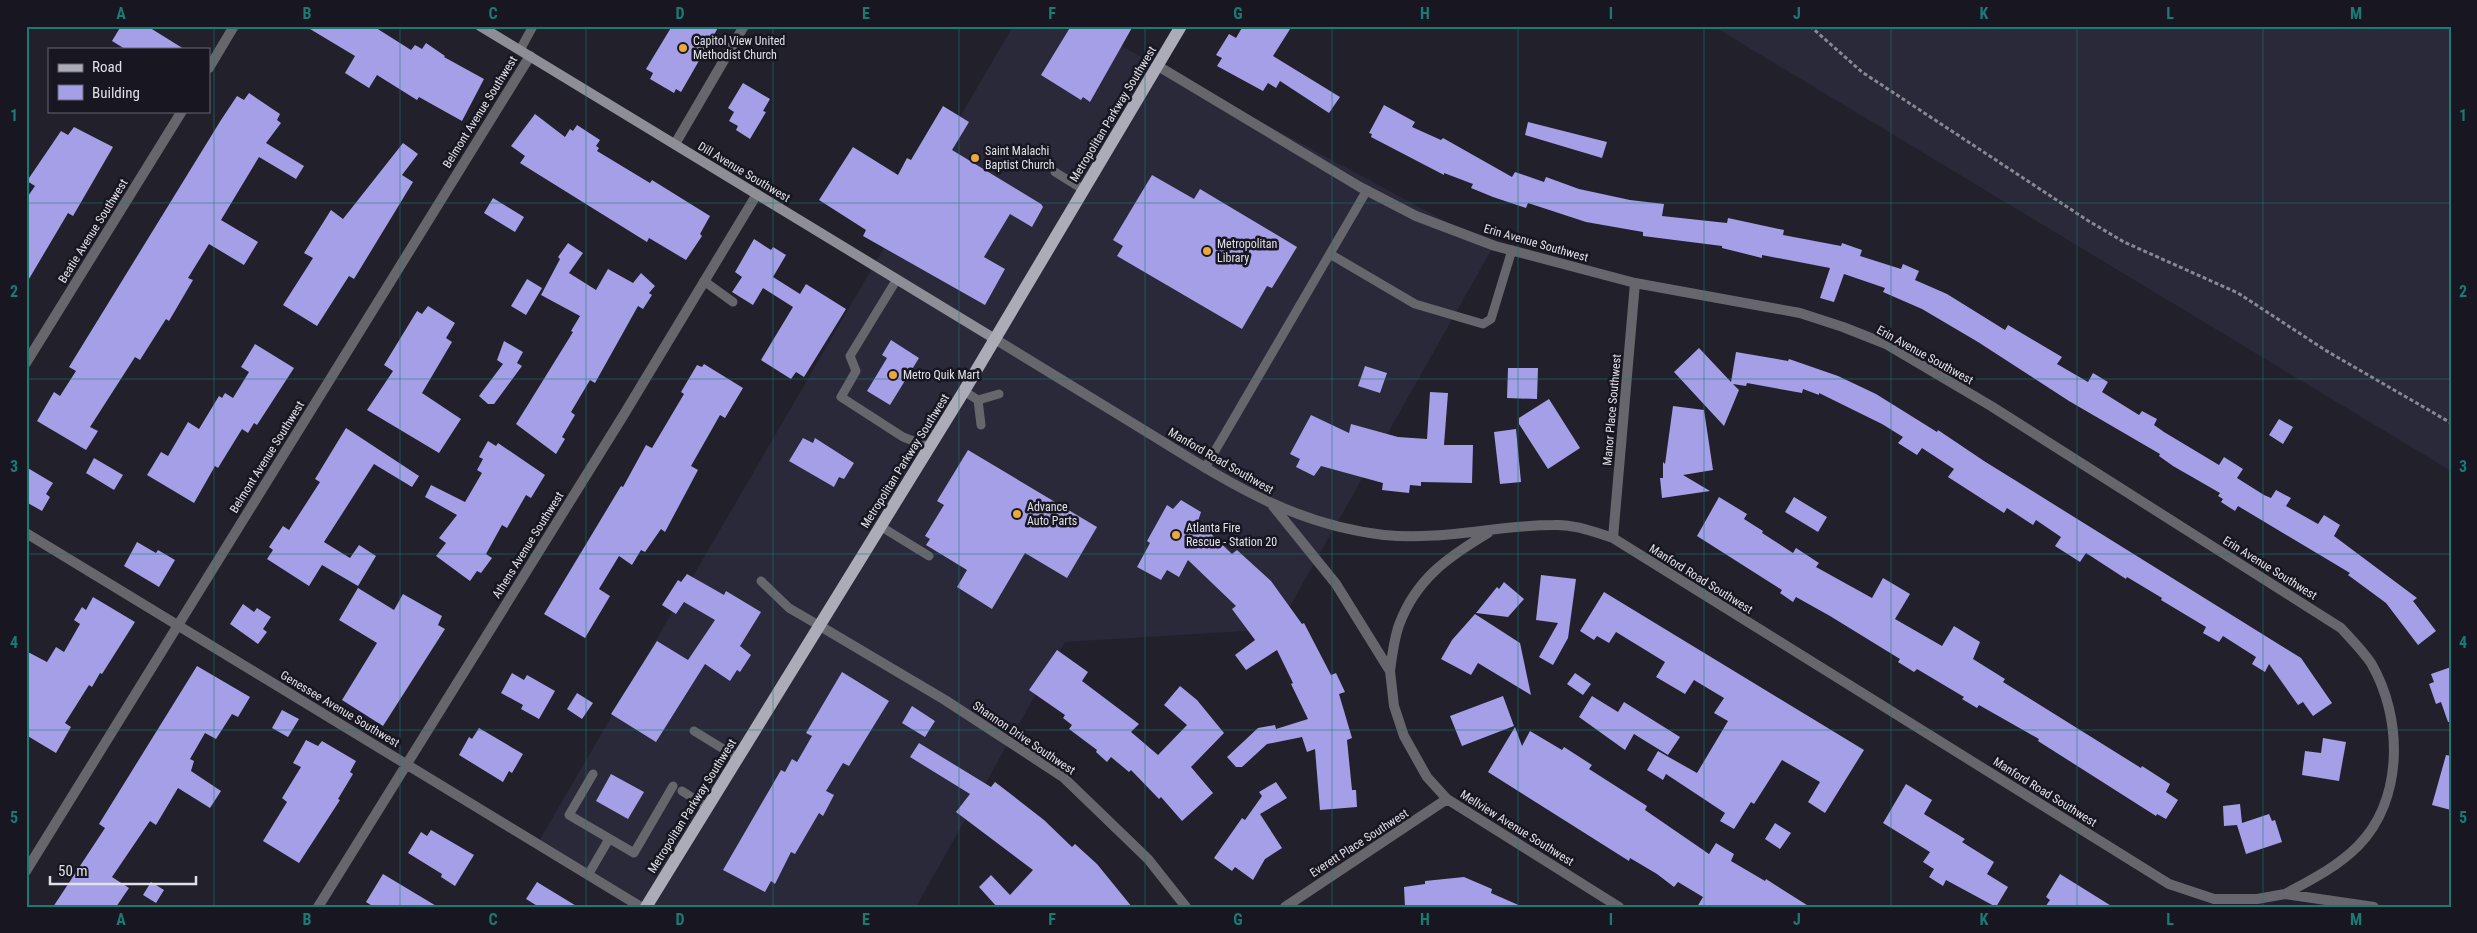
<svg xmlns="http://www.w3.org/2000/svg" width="2477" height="933" font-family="'Roboto Condensed',sans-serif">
  <rect width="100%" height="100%" fill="#21202b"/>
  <!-- built -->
  <path fill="#2a293a" d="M1013 26H1084L1493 247 1277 629 1065 642 916 907H633L535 848Z
    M1713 26H2451V471L2053 231Z"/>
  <!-- building -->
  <path fill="#a59fe8" d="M121 26H147L184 49H125L112 41Z
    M305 26H373L411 50 415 45 422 49 426 43 445 56 444 57 484 79 462 121 419 97 417 100 377 75 369 88 345 73 355 56Z
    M672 26H719L681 92 676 89 674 93 650 79 653 73 646 69Z
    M1071 26H1133L1090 102 1083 97 1081 100 1041 75Z
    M1243 26H1292L1273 56 1340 97 1329 113 1280 81 1276 88 1268 83 1263 91 1217 66 1222 58 1216 55 1229 34 1236 38Z
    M743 83 770 99 763 111 766 112 750 139 736 130 738 126 729 121 734 112 728 108Z
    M249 93 280 114 277 120 281 123 266 143 304 166 296 179 259 157 221 220 258 242 244 265 209 244 188 278 193 280 169 321 166 319 140 360 135 357 90 427 98 431 86 450 37 421 54 392 60 396 76 371 69 367 221 120 237 96 244 100Z
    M1384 105 1415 122 1412 127 1441 140 1443 138 1512 177 1515 172 1544 182 1546 177 1579 189 1630 200 1664 204 1662 216 1727 223 1728 218 1784 230 1783 235 1841 246 1842 243 1862 250 1860 256 1901 269 1903 264 1919 271 1915 280 1947 294 2005 330 2008 325 2062 357 2057 364 2088 382 2093 373 2108 382 2102 392 2139 415 2142 411 2157 419 2154 425 2164 432 2219 465 2224 457 2243 469 2237 478 2264 495 2271 498 2276 490 2291 498 2286 506 2318 524 2324 515 2340 525 2334 536 2417 598 2413 601 2436 631 2418 645 2386 603 2348 575 2350 573 2238 506 2235 511 2221 502 2223 499 2218 496 2220 493 2173 466 2159 456 2160 454 2069 401 1978 342 1922 309 1883 292 1885 288 1844 274 1834 302 1820 298 1830 268 1762 255V258L1722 248V246L1643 236V232L1586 222 1528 203 1526 208 1493 197 1471 188 1473 184 1444 173V175L1371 137 1372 134 1369 133Z
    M943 106 969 122 952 150 1041 204 1043 207 1032 227 1010 214 984 257 1005 269 985 305 863 236 866 230 819 200 853 147 898 175 907 158 911 160Z
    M535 114 565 137 570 129 573 131 577 125 600 140 596 146 599 148 597 151 650 183 652 180 710 216 700 234 702 236 686 260 649 238 647 242 520 163 525 156 511 146Z
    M1528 122 1607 142 1602 158 1525 135Z
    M74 127 113 147 73 216 68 213 26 284V199L35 186 27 181 61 131 68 135Z
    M403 143 418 154 402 175 413 182 354 279 349 276 317 326 283 305 313 258 304 253 331 210 343 219Z
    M1152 175 1194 199 1200 189 1297 247 1272 288 1267 286 1242 329 1117 256 1123 246 1113 240Z
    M493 198 524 217 515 232 484 213Z
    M754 239 771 250 773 247 786 255 773 277 800 294 806 284 846 309 804 377 796 372 791 379 761 360 793 307 763 288 753 305 732 292 742 277 735 272Z
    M568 243 583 253 569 273 596 290 608 269 633 283 641 273 655 286 649 293 652 295 643 309 638 306 595 383 590 380 571 412 575 415 562 437 565 439 556 454 516 424 573 332 571 331 580 316 541 295 560 259 558 257Z
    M527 279 542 288 526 315 511 306Z
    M428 306 455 323 446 338 452 342 422 393 461 419 439 453 367 410 393 371 384 365 417 311 422 314Z
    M891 340 919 358 890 405 867 391 887 358 882 355Z
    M504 341 523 352 517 363 522 366 494 404H488L479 396 503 364 497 360Z
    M255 344 294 368 257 425 254 423 248 433 242 429 218 468 215 466 194 503 147 475 161 452 168 456 188 422 199 429 219 396 222 398 225 393 233 398 249 372 241 367Z
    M1699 348 1731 382 1736 352 1788 361 1789 359 1838 376 1876 394 1937 432 1938 430 1984 461 2301 658 2332 703 2313 716 2303 702 2298 705 2269 664 2265 672 2252 664 2256 657 2223 636 2219 642 2203 633 2206 627 2161 600 2162 598 2127 577 2126 579 2086 553 2080 562 2055 546 2061 537 2036 520 2033 525 2007 508 2004 513 1948 477 1954 469 1922 448 1917 455 1898 443 1903 437 1882 424 1819 393V395L1803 389 1802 393 1747 383 1746 386 1733 384 1739 390 1724 426 1674 372Z
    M704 364 743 388 725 418 720 415 691 466 698 470 665 532 661 529 645 552 641 550 632 565 619 556 599 589 610 596 585 638 544 614 621 486 623 487 646 445 652 448 684 394 681 392 697 365 702 367Z
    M1365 366 1387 373 1380 393 1358 386Z
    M1508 368H1538L1537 399 1507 398Z
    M1430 392 1448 393 1444 445H1473L1472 483 1421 482V486L1410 485 1409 493 1382 490 1383 483 1321 466 1314 476 1296 467 1300 459 1290 454 1311 415 1349 433 1351 424 1398 437 1427 439Z
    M1549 399 1580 448 1548 469 1519 424V418Z
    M1673 406 1704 410 1713 470 1683 475 1710 491 1662 498 1660 478H1663V462L1665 464Z
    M2279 419 2293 427 2283 444 2269 435Z
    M346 428 419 476 412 487 374 464 324 542 350 558 359 545 376 556 358 586 322 565 309 586 267 559 273 550 269 547 283 526 289 530 320 482 315 479Z
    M1516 429 1521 482 1500 484 1494 432Z
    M803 438 813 443 815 438 854 463 844 479 839 477 834 487 789 461Z
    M488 441 496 446 498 443 545 475 531 498 526 495 507 528 502 525 486 554 492 558 481 573 477 571 470 581 436 556 446 543 439 538 457 515 425 497 431 485 465 502 482 473 477 470 483 459 479 457Z
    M968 450 1097 527 1067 578 1025 553 992 609 957 587 967 570 926 545 930 539 925 536 944 505 937 501Z
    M94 458 123 475 114 490 86 473Z
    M26 467 53 483 46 494 50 497 42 511 26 502Z
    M1719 497 1747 514 1744 519 1763 531 1762 533 1793 553 1796 548 1819 563 1816 567 1872 598 1883 578 1910 594 1895 619 1942 646 1954 626 1980 642 1973 659 2005 679 2003 682 2141 768 2142 766 2170 784 2166 792 2178 800 2166 819 2157 814 2156 816 2038 741 2039 739 1979 705 1977 708 1962 699 1964 697 1917 669 1914 672 1898 662 1900 659 1830 616 1796 597 1793 602 1780 593 1782 590 1697 536Z
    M1794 497 1827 517 1818 532 1785 512Z
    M1181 500 1201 512 1197 524 1207 530 1232 554 1237 550 1271 581 1302 624 1304 623 1331 675 1336 673 1345 692 1339 694 1352 738 1347 740 1352 790H1356L1357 807 1320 810 1315 749 1307 752 1302 737 1267 744 1242 767H1236L1227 757 1258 728 1275 725 1276 729 1308 719 1291 684 1293 683 1277 650 1246 670 1235 655 1255 640 1232 609 1236 606 1188 560 1179 577 1167 570 1161 580 1137 567 1150 543 1147 541 1167 505 1173 509Z
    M137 542 156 553 158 550 175 560 159 587 124 566Z
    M687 574 724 595 726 591 761 612 740 646 751 655 740 672 737 670 730 681 705 664 656 742 611 714 657 641 688 660 715 620 684 602 676 614 662 605 678 580 681 582Z
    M1541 575 1576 579 1568 638 1553 665 1539 657 1558 623 1536 620Z
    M1504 582 1524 599 1508 617 1476 613 1497 587 1499 589Z
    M358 588 394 610 403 594 442 616 438 625 445 629 383 726 342 700 377 643 339 620Z
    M1604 592 1864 750 1825 813 1808 802 1820 782 1782 760 1754 804 1751 802 1734 829 1720 821 1725 813 1666 774 1663 780 1647 770 1658 751 1697 773 1728 721 1714 713 1724 698 1694 680 1685 694 1656 677 1665 662 1616 632 1609 643 1597 636 1594 640 1580 631Z
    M93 597 135 622 102 674 100 673 92 687 89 685 65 723 71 727 56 753 26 735V651L47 662 56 647 64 652 80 624 74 620 82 607 86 610Z
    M243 604 254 612 257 608 271 617 263 629 267 632 258 644 230 624Z
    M1475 614 1520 643 1531 695 1478 663 1471 675 1441 659 1452 640Z
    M1057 650 1088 672 1082 681 1139 724 1131 732 1158 755 1187 725 1164 705 1180 686 1197 700 1224 733 1191 767 1213 793 1182 821 1161 797 1159 799 1131 770 1129 772 1111 757 1107 762 1096 752 1097 750 1069 729 1072 725 1063 718 1065 715 1029 690Z
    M197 666 250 697 238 717 232 714 216 739 205 733 190 759 194 761 191 771 221 791 210 808 178 788 156 825 150 821 112 877 129 888 116 907H53L105 828 99 824Z
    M2451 667V722H2448L2441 702 2436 704 2429 684 2434 682 2431 674Z
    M842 672 889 701 849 766 843 763 826 791 834 795 823 816 819 813 795 854 791 852 775 884 771 881 765 892 723 870 781 770 785 772 792 759 797 762 812 736 806 733Z
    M512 673 524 680 527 675 555 691 539 719 521 709 523 705 501 693Z
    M1575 673 1591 684 1583 695 1567 684Z
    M577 693 593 703 582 719 567 709Z
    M1503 696 1514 726 1462 746 1450 716Z
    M1592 696 1618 712 1624 702 1680 737 1668 755 1634 734 1625 750 1579 717Z
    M912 706 935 721 925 737 902 723Z
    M282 710 299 719 288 737 272 728Z
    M1515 727 1522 746 1530 731 1562 750 1564 747 1592 765 1589 769 1647 806 1645 810 1709 854 1716 843 1734 854 1731 861 1765 881 1766 879 1810 907H1697L1703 897 1678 882 1674 887 1657 874 1630 858 1629 861 1488 772Z
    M479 728 523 754 512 773 509 771 503 782 459 755 469 737 472 739Z
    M2323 738 2346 742 2339 781 2302 775 2305 751 2321 753Z
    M306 740 318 746 322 741 356 761 350 772 353 774 338 799 340 800 299 863 263 841 287 802 282 798 301 767 293 763Z
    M919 743 991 787 995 782 1012 795 1044 820 1072 847 1075 844 1097 864 1132 907H997L979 887 991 875 1010 895 1033 870 956 812 970 794 910 757Z
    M2446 755 2451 756V810L2432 805Z
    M611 774 644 792 628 819 596 801Z
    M1276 782 1287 798 1260 814 1282 848 1265 859 1253 880 1235 867 1232 871 1214 858 1242 818 1245 820 1262 796 1259 792Z
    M1906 784 1932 800 1924 814 1965 839 1962 842 1994 862 1987 874 2008 887 1996 907 1946 880 1943 886 1929 877 1934 869 1923 862 1930 852 1883 823Z
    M2240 804 2242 823 2269 814 2272 821 2275 820 2282 842 2246 854 2237 825 2224 826 2223 806Z
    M1775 823 1791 833 1780 849 1765 839Z
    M431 830 474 855 455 886 441 877 442 874 408 853 421 832 427 836Z
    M383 874 438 907H374L366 902Z
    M2060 874 2113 907H2045L2050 900 2046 897Z
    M1464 877 1492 889 1491 893 1523 907H1405L1404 887 1425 884V881Z
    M151 882 164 890 156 903 143 895Z
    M537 882 578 907H539L526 899Z"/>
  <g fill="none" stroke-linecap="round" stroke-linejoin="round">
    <!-- path -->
    <path stroke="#888891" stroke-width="3" stroke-dasharray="4 2.5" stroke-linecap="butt" d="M1810 26 1862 72 2087 220 2124 242 2238 293 2325 350 2451 423"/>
    <!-- lane -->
    <path stroke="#67666c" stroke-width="9" d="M520 50 533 26
      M1055 172 1084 190
      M1330 254 1415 304 1483 324 1491 319 1512 250
      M897 279 850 356 856 371 841 397 903 437 929 447
      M704 281 733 302
      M964 391 978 400 999 394
      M978 400 981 425
      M1205 468 1367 190
      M880 526 929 556
      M761 581 789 608 820 626
      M694 731 738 758
      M593 774 569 815 634 853 673 786
      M682 791 707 807
      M588 875 609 839"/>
    <!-- street -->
    <path stroke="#67666c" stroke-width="10" d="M1158 66 1360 187 1416 216 1495 246 1635 283 1800 313 1843 327 1886 344 1991 406 2341 628C2351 639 2363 651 2371 663 2403 718 2404 799 2358 846 2337 867 2311 880 2285 894
      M209 68 234 26
      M675 144 744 26
      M995 339C1046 370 1096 401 1147 432 1225 480 1290 524 1384 535 1442 541 1497 525 1554 525 1574 524 1594 532 1613 538L2169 884 2214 899H2257L2285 894 2374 907
      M26 363 182 111
      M1273 506 1336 584 1390 671 1394 706 1404 736 1427 777 1447 799 1619 907
      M26 533 641 907
      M1613 538 1635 283
      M820 626 945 700 1063 777 1148 859 1186 907
      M1390 671C1392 656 1394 639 1399 625 1416 579 1448 557 1488 533
      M26 871 530 56
      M318 907 623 416 757 194
      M1285 907 1447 799"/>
    <!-- secondary -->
    <path stroke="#8e8e97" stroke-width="10" d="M480 26 995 339"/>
    <!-- primary -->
    <path stroke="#acacb8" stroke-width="12" d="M646 907 964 391 1181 26"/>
  </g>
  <!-- grid -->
  <path fill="none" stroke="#197b74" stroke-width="1" stroke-opacity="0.55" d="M214 26V907M400 26V907M586 26V907M773 26V907M959 26V907M1145 26V907M1332 26V907M1518 26V907M1704 26V907M1891 26V907M2077 26V907M2263 26V907M26 203H2451M26 379H2451M26 554H2451M26 730H2451"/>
  <!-- markers -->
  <g fill="#eaaa39" stroke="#181721" stroke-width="2">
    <circle cx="683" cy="48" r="5"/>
    <circle cx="975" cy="158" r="5"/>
    <circle cx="1207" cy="251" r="5"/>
    <circle cx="893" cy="375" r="5"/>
    <circle cx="1017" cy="514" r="5"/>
    <circle cx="1176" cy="535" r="5"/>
  </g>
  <g text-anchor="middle" stroke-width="5" stroke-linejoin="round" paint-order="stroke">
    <!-- poi labels -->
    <g font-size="12" fill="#e0e0e8" stroke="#181721" text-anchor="start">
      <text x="693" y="45">Capitol View United<tspan x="693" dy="14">Methodist Church</tspan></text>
      <text x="985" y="155">Saint Malachi<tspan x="985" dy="14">Baptist Church</tspan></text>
      <text x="1217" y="248">Metropolitan<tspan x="1217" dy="14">Library</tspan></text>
      <text x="903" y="379">Metro Quik Mart</text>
      <text x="1027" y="511">Advance<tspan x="1027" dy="14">Auto Parts</tspan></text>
      <text x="1186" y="532">Atlanta Fire<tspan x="1186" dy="14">Rescue - Station 20</tspan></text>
    </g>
    <!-- street labels -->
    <g font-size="12" fill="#e0e0e8" stroke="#181721">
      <text transform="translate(480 112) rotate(-58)" y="4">Belmont Avenue Southwest</text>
      <text transform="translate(1113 114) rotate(-59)" y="4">Metropolitan Parkway Southwest</text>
      <text transform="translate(744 172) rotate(31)" y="4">Dill Avenue Southwest</text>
      <text transform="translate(93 231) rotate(-58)" y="4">Beatie Avenue Southwest</text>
      <text transform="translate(1536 243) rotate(16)" y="4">Erin Avenue Southwest</text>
      <text transform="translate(1925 355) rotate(29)" y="4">Erin Avenue Southwest</text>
      <text transform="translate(1612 410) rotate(-85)" y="4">Manor Place Southwest</text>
      <text transform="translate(267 457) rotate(-58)" y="4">Belmont Avenue Southwest</text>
      <text transform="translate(905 461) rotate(-58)" y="4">Metropolitan Parkway Southwest</text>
      <text transform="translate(1221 461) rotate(30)" y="4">Manford Road Southwest</text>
      <text transform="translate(528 545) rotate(-58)" y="4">Athens Avenue Southwest</text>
      <text transform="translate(2270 568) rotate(32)" y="4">Erin Avenue Southwest</text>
      <text transform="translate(1701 579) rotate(32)" y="4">Manford Road Southwest</text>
      <text transform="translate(340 709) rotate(31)" y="4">Genessee Avenue Southwest</text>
      <text transform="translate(1024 738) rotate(34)" y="4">Shannon Drive Southwest</text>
      <text transform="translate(2045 792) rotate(32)" y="4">Manford Road Southwest</text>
      <text transform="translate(692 806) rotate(-58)" y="4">Metropolitan Parkway Southwest</text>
      <text transform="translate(1517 828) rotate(32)" y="4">Mellview Avenue Southwest</text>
      <text transform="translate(1359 843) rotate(-33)" y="4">Everett Place Southwest</text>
    </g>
  </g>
  <!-- border -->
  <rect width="2477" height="933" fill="none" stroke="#181721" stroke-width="55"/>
  <!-- legend -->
  <rect x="48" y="48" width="162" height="65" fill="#181721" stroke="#686771"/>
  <rect x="58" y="64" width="25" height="8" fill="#acacb8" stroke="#686771"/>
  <text x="92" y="72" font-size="15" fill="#e0e0e8">Road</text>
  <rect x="58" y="85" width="25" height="15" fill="#a59fe8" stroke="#686771"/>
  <text x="92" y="98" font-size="15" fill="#e0e0e8">Building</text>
  <!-- scale -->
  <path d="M50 876v8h146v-8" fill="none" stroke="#e0e0e8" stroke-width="2.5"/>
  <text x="58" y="876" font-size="15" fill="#e0e0e8" stroke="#181721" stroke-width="4" paint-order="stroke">50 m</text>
  <rect x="28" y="28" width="2422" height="878" fill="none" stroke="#197b74" stroke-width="2"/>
  <g font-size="16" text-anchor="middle" font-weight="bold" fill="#197b74">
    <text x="121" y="19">A</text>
    <text x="307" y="19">B</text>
    <text x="493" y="19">C</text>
    <text x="680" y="19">D</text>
    <text x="866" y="19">E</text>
    <text x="1052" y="19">F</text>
    <text x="1238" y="19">G</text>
    <text x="1425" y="19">H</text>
    <text x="1611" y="19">I</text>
    <text x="1797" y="19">J</text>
    <text x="1984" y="19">K</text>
    <text x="2170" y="19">L</text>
    <text x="2356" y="19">M</text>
    <text x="14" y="121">1</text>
    <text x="2463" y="121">1</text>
    <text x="14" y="297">2</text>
    <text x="2463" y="297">2</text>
    <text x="14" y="472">3</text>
    <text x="2463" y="472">3</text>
    <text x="14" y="648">4</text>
    <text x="2463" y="648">4</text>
    <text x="14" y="823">5</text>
    <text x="2463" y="823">5</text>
    <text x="121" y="925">A</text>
    <text x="307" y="925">B</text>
    <text x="493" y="925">C</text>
    <text x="680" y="925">D</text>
    <text x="866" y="925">E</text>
    <text x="1052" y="925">F</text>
    <text x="1238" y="925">G</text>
    <text x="1425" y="925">H</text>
    <text x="1611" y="925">I</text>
    <text x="1797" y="925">J</text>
    <text x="1984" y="925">K</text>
    <text x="2170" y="925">L</text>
    <text x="2356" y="925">M</text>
  </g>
</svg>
